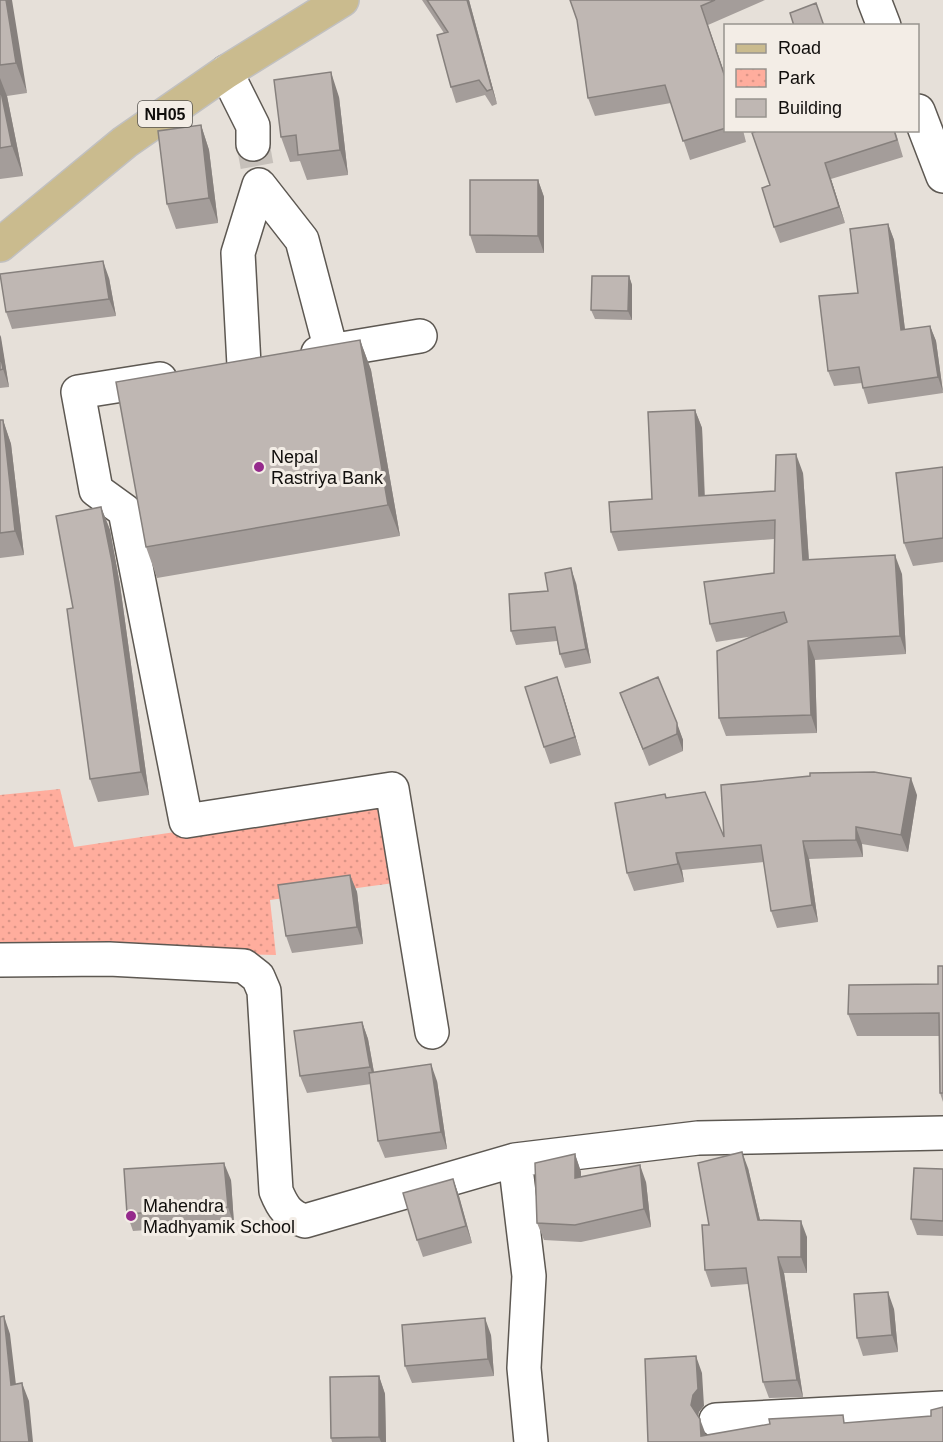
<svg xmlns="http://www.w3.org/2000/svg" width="943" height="1442" font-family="Arial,sans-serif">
  <defs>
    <pattern id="park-dots" width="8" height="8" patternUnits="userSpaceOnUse" patternTransform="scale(1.5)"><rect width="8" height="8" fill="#ffad9d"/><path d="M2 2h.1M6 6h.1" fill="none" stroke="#da9486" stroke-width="1.8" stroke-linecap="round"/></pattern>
  </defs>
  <rect width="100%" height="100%" fill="#e6e0d9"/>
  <!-- park -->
  <path fill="url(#park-dots)" d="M60 789 74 847 384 801 401 882 270 900 276 955 0 948V795Z"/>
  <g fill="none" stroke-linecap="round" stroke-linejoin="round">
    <!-- minor-tunnel -->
    <path stroke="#c6c0ba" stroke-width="33" stroke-dasharray="33 16" stroke-linecap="butt" d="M253 144 257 166"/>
    <!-- minor casing -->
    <g stroke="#5d5852" stroke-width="36">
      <path id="minor" d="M874 0 884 26
        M226 72 253 126V144
        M918 111 943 176
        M318 353 420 336
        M244 365 238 253 259 185 302 240 331 350
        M160 379 78 392 96 490 125 511 186 821 392 789 432 1032
        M0 960 109 959 244 966 258 977 264 991 276 1191C282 1206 288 1216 305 1221L515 1160 698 1138 943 1133
        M515 1160 529 1276 524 1368 531 1442
        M716 1420 943 1408"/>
    </g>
    <!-- major casing -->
    <g stroke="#c1c0c0" stroke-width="36">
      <path id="major" d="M0 245 125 142 226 72 342 0"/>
    </g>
    <!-- minor -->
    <use href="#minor" stroke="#fff" stroke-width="33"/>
    <!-- major -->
    <use href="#major" stroke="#cabb8e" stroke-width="33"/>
  </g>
  <!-- wall -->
  <path fill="#a49d9a" d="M0 0 27 93 7 96 23 176 0 179Z
    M422 0H469L497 104 492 106 485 95 456 103 451 87 444 33Z
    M570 0H765L708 25 726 78V130H743L746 142 690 160 671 103 595 116 588 98 577 20Z
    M339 97 348 175 307 180 300 161 290 162 281 137Z
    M201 125 209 150 218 223 176 229 167 204Z
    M895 130 903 157 831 179 845 223 780 243 774 227 770 185Z
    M538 180 544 197V253H476L470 235Z
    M888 224 894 240 905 330 930 326 936 341 943 393 868 404 863 388 862 383 834 386 828 371 858 293Z
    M629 276 632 285V320L595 319 591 310Z
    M109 278 116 316 12 329 6 312Z
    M0 335 9 387 0 388Z
    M360 340 371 370 400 536 157 578 146 547Z
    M695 410 702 428 705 496 775 491 803 473 809 560 902 574 906 654 815 660 817 733 726 736 719 718 754 636 716 642 710 624 774 573V539L618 551 611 532 652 499Z
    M0 420H3L11 444 24 555 0 558Z
    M943 467V562L913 566 904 543Z
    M101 507 110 530 120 585 149 795 98 802 90 779 73 608Z
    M576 583 591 663 565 668 560 654 557 641 516 645 511 631 548 591Z
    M658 677 683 740V751L649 766 620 693Z
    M563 695 581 755 550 764 544 747Z
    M917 795 908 852 862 844 863 857 809 859 818 922 777 928 771 911 764 862 682 870 684 882 634 891 627 873 667 798 724 837Z
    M350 875 357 892 363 944 292 953 286 936Z
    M943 966V1102L940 1093 939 1036H857L848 1014 938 984Z
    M362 1022 368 1039 374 1072 437 1081 447 1149 385 1158 378 1141 371 1084 307 1093 300 1076Z
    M575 1154 581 1172V1176L646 1182 651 1227 581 1242 544 1240 537 1223Z
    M748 1168 760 1220 807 1237V1273H784L803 1397 769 1398 763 1382 748 1284 711 1287 705 1270 709 1225Z
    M943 1169V1236L917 1235 911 1219Z
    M453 1179 459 1196 472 1243 423 1257 417 1240Z
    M231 1180 234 1224 133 1231 127 1214Z
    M894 1309 898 1352 863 1356 857 1338Z
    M491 1335 494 1376 412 1383 405 1366Z
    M379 1376 385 1394 386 1442H332L331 1438Z"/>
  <!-- shaded-wall -->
  <path fill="#86807d" d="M6 0H12L27 93 16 63Z
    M467 0H469L497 104 492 89Z
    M701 6 726 78V80Z
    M331 72 339 97 348 175 340 150Z
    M0 78 7 96 23 176 12 146 0 87Z
    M201 125 209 150 218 223 209 198Z
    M825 163 831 179 845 223 839 207Z
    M538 180 544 197V253L538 236Z
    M888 224 894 240 907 346 901 330Z
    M103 261 109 278 116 316 109 299Z
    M629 276 632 285V320L628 311Z
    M930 326 936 341 943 392 938 377Z
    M0 335 1 337 9 387 3 369 0 353Z
    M360 340 371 370 400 536 388 505Z
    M695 410 702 428 705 514 699 496Z
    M3 420 11 444 24 555 15 531Z
    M796 454 803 473 810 578 803 560Z
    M101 507 110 530 120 585 149 795 141 772Z
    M895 555 902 574 906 654 900 636Z
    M571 568 576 583 591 663 586 649Z
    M808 641 815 660 817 733 811 715Z
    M557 677 563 695 581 755 575 737Z
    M677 723 683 740V751L677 734Z
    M911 778 917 795 908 852 901 835Z
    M856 827 862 844 863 857 856 840Z
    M803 841 809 859 818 922 812 905Z
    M676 853 682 870 684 882 678 864Z
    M350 875 357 892 363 944 357 927Z
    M362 1022 368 1039 376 1084 370 1067Z
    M431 1064 437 1081 447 1149 441 1132Z
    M742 1152 748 1168 764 1237 758 1220Z
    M575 1154 581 1172V1195L575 1178Z
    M224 1163 231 1180 234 1224 228 1207Z
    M640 1165 646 1182 651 1227 644 1209Z
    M453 1179 459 1196 472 1243 466 1226Z
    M801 1221 807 1237V1273L801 1257Z
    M778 1257 784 1273 803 1397 797 1380Z
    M888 1292 894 1309 898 1352 892 1335Z
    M4 1316 10 1334 18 1402 11 1385Z
    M485 1318 491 1335 494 1376 488 1359Z
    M696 1356 702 1373 704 1406 699 1412 697 1422 691 1405Z
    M379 1376 385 1394 386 1442H381L379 1437Z
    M22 1383 29 1401 33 1442H29Z
    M700 1419 706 1435 701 1436Z"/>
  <!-- building -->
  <path fill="#bfb7b3" stroke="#86807d" stroke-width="1.5" d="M0 0H6L16 63 0 65Z
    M427 0H467L492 89 487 91 479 80 451 87 437 35 448 32Z
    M570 0H715L701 6 726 80V128L683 141 665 85 588 98 577 20Z
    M816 3 824 26H794L790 13Z
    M331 72 340 150 298 155 296 135 281 137 274 80Z
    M0 87 12 146 0 148Z
    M201 125 209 198 167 204 158 131Z
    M759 130H894L897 140 825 163 839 207 774 227 762 188 770 185 752 133Z
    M470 180H538V236L470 235Z
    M888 224 901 330 930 326 938 377 863 388 859 367 828 371 819 296 858 293 850 229Z
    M103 261 109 299 6 312 0 274Z
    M592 276H629L628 311 591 310Z
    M360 340 388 505 146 547 116 382Z
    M0 353 3 369 0 370Z
    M695 410 699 496 775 491 776 455 796 454 803 560 895 555 900 636 808 641 811 715 719 718 717 651 787 622 784 612 710 624 704 582 774 573 775 520 611 532 609 502 652 499 648 412Z
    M0 420H3L15 531 0 533Z
    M943 467V538L904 543 896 473Z
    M101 507 112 562 141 772 90 779 67 609 73 608 56 516Z
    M571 568 586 649 560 654 555 627 511 631 509 594 548 591 545 573Z
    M557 677 575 737 544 747 525 687Z
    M658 677 677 723V734L643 749 620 693Z
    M874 772 911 778 901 835 856 827V840L803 841 812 905 771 911 761 845 676 853 678 864 627 873 615 803 665 794 666 798 705 792 724 837 721 785 810 776V773Z
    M350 875 357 927 286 936 278 885Z
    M938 966H943V1093H940L939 1013 848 1014 849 985 938 984Z
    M362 1022 370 1067 300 1076 294 1031Z
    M431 1064 441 1132 378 1141 369 1073Z
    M742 1152 758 1220 801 1221V1257H778L797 1380 763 1382 746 1268 705 1270 702 1225H709L698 1163Z
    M575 1154V1178L640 1165 644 1209 575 1225 537 1223 535 1163Z
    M224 1163 228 1207 127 1214 124 1169Z
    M914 1168 943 1169V1221L911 1219Z
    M453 1179 466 1226 417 1240 403 1193Z
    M888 1292 892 1335 857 1338 854 1294Z
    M4 1316 11 1385 22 1383 29 1442H0V1317Z
    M485 1318 488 1359 405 1366 402 1325Z
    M696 1356 698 1389 693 1395 691 1405 700 1419 701 1436 770 1424 769 1419 843 1415 844 1423 931 1416V1410L943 1407V1442H648L645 1359Z
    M379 1376V1437L331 1438 330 1377Z"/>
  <!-- markers -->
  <g fill="#952a8c" stroke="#f3ede6" stroke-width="2">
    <circle cx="259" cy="467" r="6"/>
    <circle cx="131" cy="1216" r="6"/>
  </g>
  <g text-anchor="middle" stroke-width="6" stroke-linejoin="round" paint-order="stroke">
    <!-- shield labels -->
    <rect fill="#f3ede6" stroke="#54514d" stroke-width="1.5" x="138" y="101" width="54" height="26" rx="4.5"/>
    <g font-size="16" font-weight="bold" fill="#100e0c">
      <text x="165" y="120">NH05</text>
    </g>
    <!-- poi labels -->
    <g font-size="18" fill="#100e0c" stroke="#f3ede6" text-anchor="start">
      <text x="271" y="463">Nepal<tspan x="271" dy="21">Rastriya Bank</tspan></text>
      <text x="143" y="1212">Mahendra<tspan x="143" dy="21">Madhyamik School</tspan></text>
    </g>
  </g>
  <!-- legend -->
  <rect x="724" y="24" width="195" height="108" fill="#f3ede6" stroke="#98948f" stroke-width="1.5"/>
  <rect x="736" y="44" width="30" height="9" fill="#cabb8e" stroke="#98948f" stroke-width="1.5"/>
  <text x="778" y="54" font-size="18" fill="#100e0c">Road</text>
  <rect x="736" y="69" width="30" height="18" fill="url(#park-dots)" stroke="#98948f" stroke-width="1.5"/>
  <text x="778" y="84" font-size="18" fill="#100e0c">Park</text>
  <rect x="736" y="99" width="30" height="18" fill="#bfb7b3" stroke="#98948f" stroke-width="1.5"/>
  <text x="778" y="114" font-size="18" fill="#100e0c">Building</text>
</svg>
